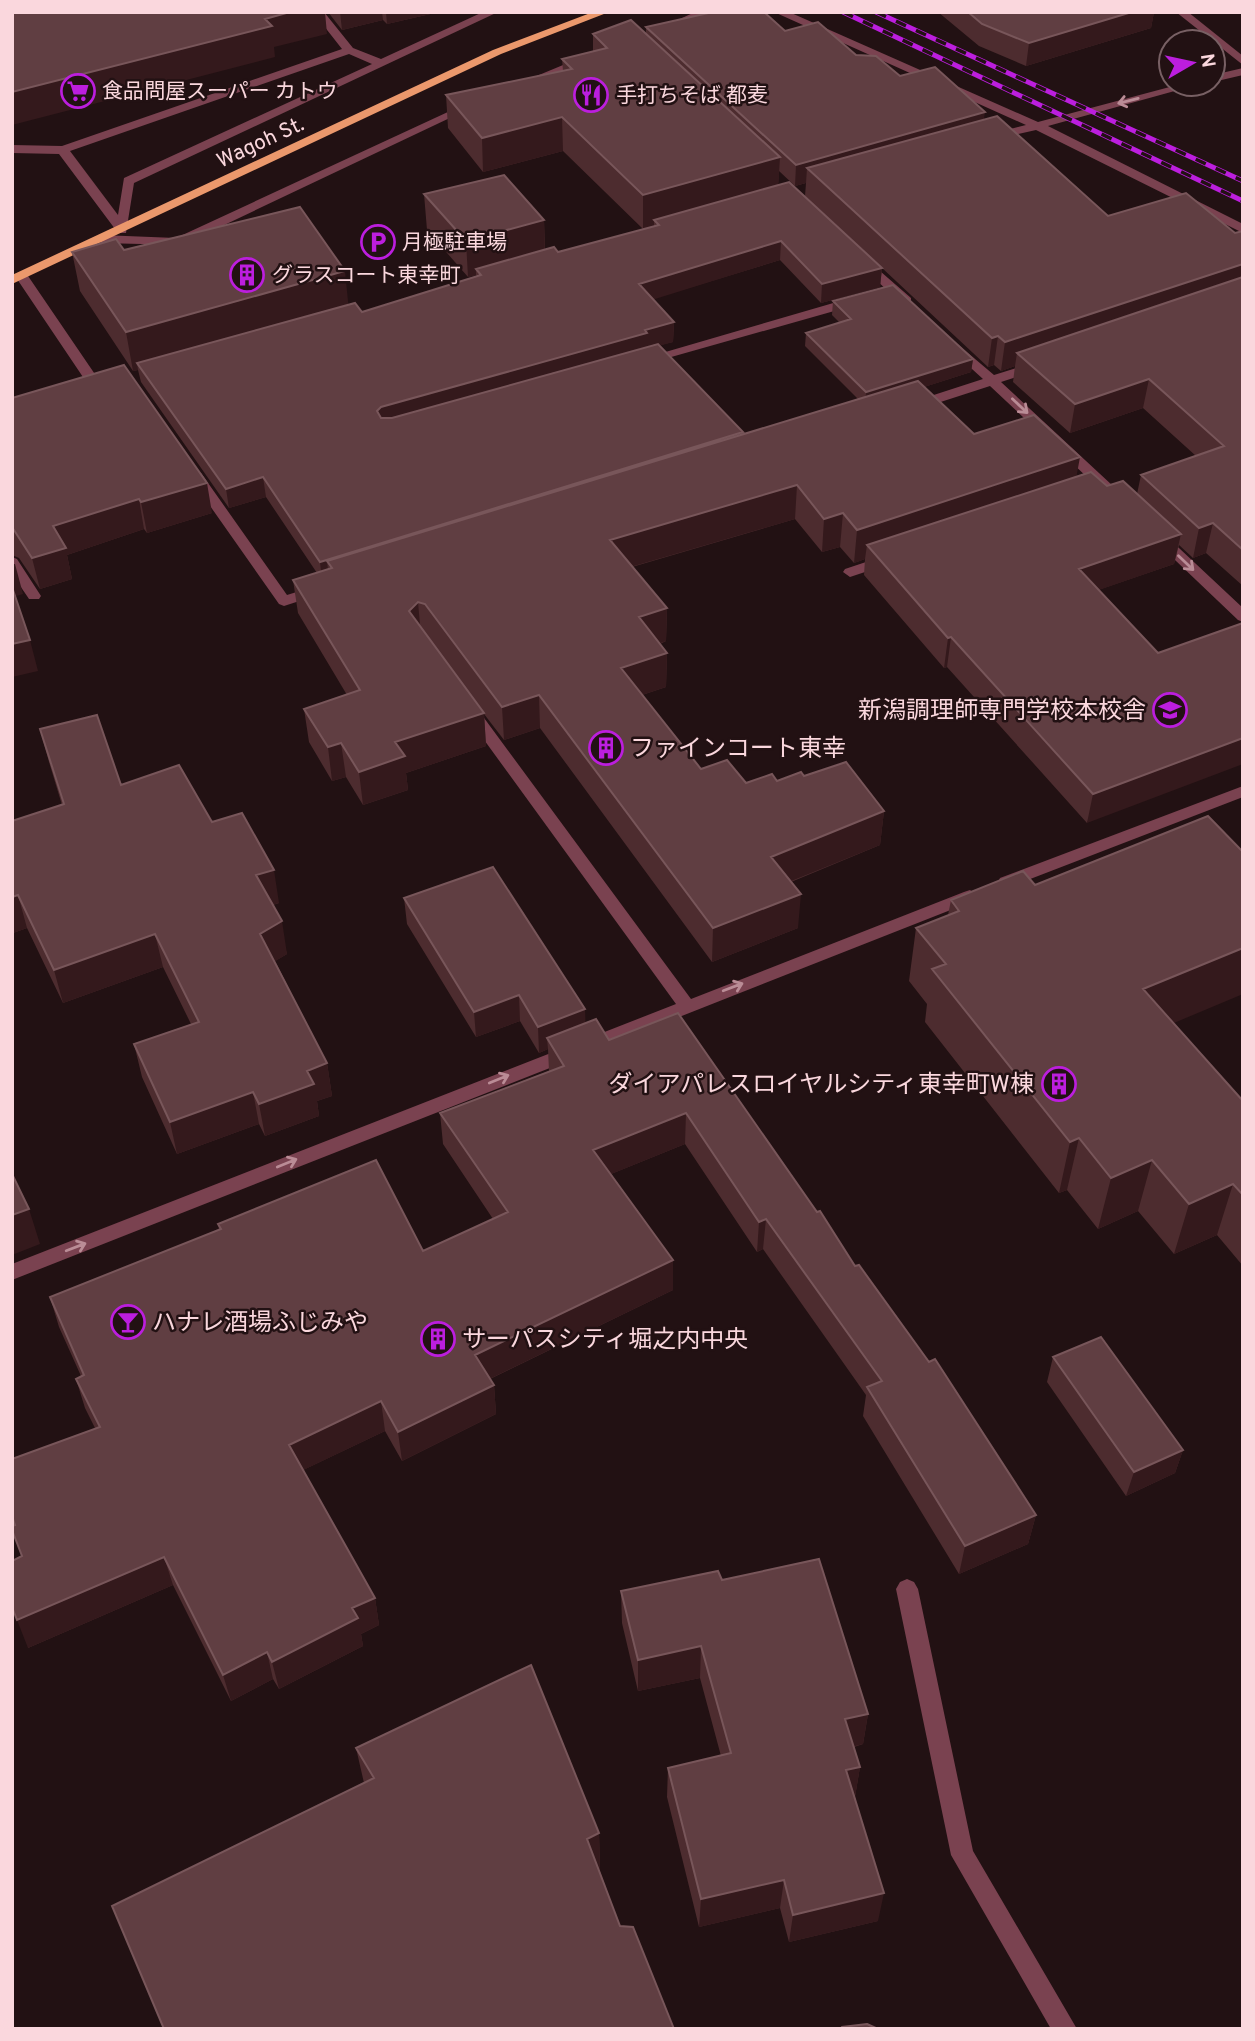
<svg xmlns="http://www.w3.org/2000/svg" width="1255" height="2041" font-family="Overpass,'Noto Sans JP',sans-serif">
  <rect width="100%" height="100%" fill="#221113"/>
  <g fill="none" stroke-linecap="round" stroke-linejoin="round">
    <!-- minor -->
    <path fill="#7a4250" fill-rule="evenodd" d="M313 12H324L353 48 381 59 483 12H498L134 183 126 233H118L59 154 12 153V145L62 146 342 49ZM349 54 372 64 124 178 118 215 70 151Z
      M695 12H710L679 26 669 24Z
      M774 12H789L1038 122 1181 84H1200L1048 126 1243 224V233L1036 130 987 141V135L1026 125Z
      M1176 12H1188L1243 56V65Z
      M580 58 590 60 532 84 522 82Z
      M1243 68V75L1213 82V75Z
      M463 105 473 107 182 245 101 243 95 239 101 235 176 238Z
      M865 258 911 298V304H901L861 265 859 262Z
      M21 272 26 273 105 389 103 392 98 393 91 389 15 276Z
      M854 297 860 301 859 304 650 363H640L638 360Z
      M955 342 994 375 1032 363H1042V369L1001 382 1113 486V492H1103L990 386 919 409H909V403L983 379 950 349 948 346Z
      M196 472 201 473 287 595 319 585 324 587V593L284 606 279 604 189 476Z
      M1159 533 1164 534 1243 608V622L1238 620 1154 540 1152 537Z
      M887 555 892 557V563L850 577 843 572 845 569Z
      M12 557 17 559 41 596 39 599H29L27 596 12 574Z
      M471 706 476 707 691 999 964 892 970 890 978 896 976 900 12 1280V1264L676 1004 466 715 463 711 466 707Z
      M1243 786V797L1012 886H1000L998 882 1000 878Z
      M907 1579 914 1582 918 1589 973 1851 1077 2029H1051L951 1855 896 1589 900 1582Z"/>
    <!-- major -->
    <path fill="#eb986c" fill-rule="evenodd" d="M593 12H609L501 54 12 284V275L493 50Z"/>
    <!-- rail casing -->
    <g stroke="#bc1ede" stroke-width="5">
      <path id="rail" d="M843 12 1243 201
        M876 12 1243 181"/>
    </g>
    <!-- rail -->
    <use href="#rail" stroke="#221113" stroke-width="3.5" stroke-dasharray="11" stroke-linecap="butt"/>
  </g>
  <!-- wall -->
  <path fill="#4d2c2f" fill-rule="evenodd" d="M328 12H439L387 24 383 20 342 30Z
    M938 12H1154L1151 28 1026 66 979 46Z
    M646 27 785 31 856 55 900 76 984 119 1108 216 1235 233 1243 231V586L1206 553 1193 558 1179 545 1174 564 1098 590 1158 653 1087 823 947 667 944 668 864 575 865 559 854 563 840 547 822 552 795 519 632 567 667 608 666 641 660 644 667 653 666 687 642 695 701 769 746 783 777 781 804 776 884 811 880 845 791 882 798 928 712 962 540 728 504 740 484 714 486 746 406 773 408 790 363 805 346 777 332 781 309 742 304 709 347 695 298 613 293 580 317 573 266 497 229 508 141 382 138 370 133 371 80 291 72 252 124 250 348 304 362 312 477 276 476 275 468 277 427 230 424 194 544 220 545 250 558 252 654 227V226L643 229 563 151 483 172 448 128 446 95 563 71 562 59 593 52V34L646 33ZM779 171 795 186 806 183 805 196 988 367 994 365 1001 371 1015 366 1013 382 1070 433 1143 408 1196 456 1141 475 1137 494 1076 477 974 434 924 387 971 372 973 359 833 301 832 315 840 323 806 333 805 346 858 399 743 434 660 345 673 342 674 322 652 299 780 260 821 303 880 287 882 268 778 185Z
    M12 398 212 513 147 533 144 529 67 555 72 579 40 589 19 558 12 555Z
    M40 729 121 785 212 822 279 903 273 905 287 954 275 961 327 1063 332 1096 317 1101 319 1116 265 1136 259 1124 177 1154 142 1077 134 1044 191 1024 163 967 63 1003 27 928 13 933 12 931V821L62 805 49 762Z
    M1035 885 1174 1023 1243 1101V1266L1217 1235 1174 1254 1138 1211 1098 1229 1067 1190 1059 1193 925 1022 927 1004 909 981 916 928 948 915 951 900Z
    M404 898 609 1040 855 1266 1036 1515 1028 1544 959 1574 863 1416 866 1395 763 1249 757 1252 685 1144 611 1174 673 1260V1290L490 1379 494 1385 496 1414 402 1461 385 1431 303 1470 375 1598 379 1625 361 1634 363 1646 279 1689 273 1679 231 1701 173 1585 28 1648 22 1556 15 1525 95 1428 85 1408 76 1379 81 1376 59 1327 50 1297 219 1230 218 1224 423 1251 493 1219 443 1144 440 1113 549 1071 548 1049 539 1053 520 1021 476 1037 407 924Z
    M1053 1357 1183 1450 1175 1473 1126 1496 1047 1382Z
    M722 1580 868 1714 863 1744 854 1747 860 1767 855 1797 878 1921 789 1942 780 1908 699 1927 667 1797 668 1768 721 1756 700 1678 638 1691 622 1623 621 1591Z
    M356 1748 599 1833 600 1869H599L620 1926 364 1783Z"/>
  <!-- shaded-wall -->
  <path fill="#34191c" d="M290 12H325L327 34 274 47 275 57 12 125V92Z
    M340 12H382L383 20 342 30Z
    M386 12H439L387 24Z
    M1132 12H1154L1151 28 1026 66 1029 43Z
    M985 112 982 133 807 168 806 183 795 186 796 165Z
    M562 117 563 151 483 172 482 138Z
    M780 157 778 191 654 220V226L643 229V195Z
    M544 220 545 256 476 269V275L468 277 466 241Z
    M781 241 780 260 639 304V284Z
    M1243 264V288L1017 353 1015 366 1001 371 1005 342Z
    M882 268 880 287 821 303 822 284Z
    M345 271 349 311 137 363 138 370 133 371 126 332Z
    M674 322 673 342 382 426 377 411 381 407Z
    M998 336 994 365 988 367 992 338Z
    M973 359 971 372 865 406 866 392Z
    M1149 379 1143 408 1070 433 1075 404Z
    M743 432 742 452 332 568 327 561 329 579 322 581 320 562Z
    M1080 457 1074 490 867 545 865 559 854 563 857 530Z
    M263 477 266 497 229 508 226 489Z
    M207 483 212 513 147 533 141 502Z
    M797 485 795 519 610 573V540Z
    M139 499 144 529 67 555 72 579 40 589 32 558 53 526Z
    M843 513 840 547 822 552 824 519Z
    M1213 523 1206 553 1193 558 1199 528Z
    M1181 534 1174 564 1073 599 1079 569Z
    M12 564H15L23 594 13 597Z
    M418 602 421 636 409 611Z
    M667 608 666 641 639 651V617Z
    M951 637 947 667 944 668 948 638Z
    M30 640 38 671 12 677V644Z
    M667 653 666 687 621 702V668Z
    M539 695 540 728 504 740 502 707Z
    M484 713 486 746 406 773 408 790 363 805 359 772 395 742Z
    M1243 738V764L1087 823 1093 794Z
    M341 743 346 777 332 781 328 747Z
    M884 811 880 845 769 890 771 857Z
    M274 870 279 903 262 908 256 875Z
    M801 894 798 928 712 962 713 928Z
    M18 895 27 928 13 933 12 897Z
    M282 921 287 954 266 967 260 934Z
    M155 934 163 967 63 1003 54 970Z
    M1243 948V994L1131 1041 1143 989Z
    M519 995 520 1021 476 1037 474 1012Z
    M585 1009 586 1034 547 1038 548 1049 539 1053 538 1027Z
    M327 1063 332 1096 317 1101 319 1116 265 1136 259 1104 307 1071Z
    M253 1092 259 1124 177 1154 170 1122Z
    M686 1113 685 1144 594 1181 593 1150Z
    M1079 1138 1067 1190 1059 1193 1070 1142Z
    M1152 1160 1138 1211 1098 1229 1111 1178Z
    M1233 1184 1217 1235 1174 1254 1189 1204Z
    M29 1209 40 1244 12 1255V1215Z
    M766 1219 763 1249 757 1252 759 1222Z
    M673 1260V1290L477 1385 475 1355Z
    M494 1385 496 1414 402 1461 398 1432Z
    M381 1401 385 1431 295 1474 289 1445Z
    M1183 1450 1175 1473 1126 1496 1134 1472Z
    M1036 1515 1028 1544 959 1574 965 1546Z
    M164 1557 173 1585 28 1648 17 1620Z
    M375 1598 379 1625 361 1634 363 1646 279 1689 272 1662 352 1608Z
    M701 1646 700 1678 638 1691V1660Z
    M267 1652 273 1679 231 1701 223 1675Z
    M868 1714 863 1744 840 1750 845 1719Z
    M860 1767 855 1797 846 1770Z
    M599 1833 600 1869 588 1874 587 1839Z
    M784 1880 780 1908 699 1927 701 1899Z
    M884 1893 878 1921 789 1942 793 1915Z"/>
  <!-- building -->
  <path fill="#603e42" stroke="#78565a" stroke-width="2" d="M12 12H290L265 19 272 26 12 92Z
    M713 12H764L785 31 818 22 856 55 876 56 900 76 935 67 985 112 796 165 646 27Z
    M968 12H1132L1029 43 982 24Z
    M631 20 780 157 643 195 562 117 482 138 446 95 572 69 562 59 607 48 593 34Z
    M997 116 1108 216 1186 193 1235 233 1243 231V264L1005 342 998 336 992 338 807 168Z
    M504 175 544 220 466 241 424 194Z
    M789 182 882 268 822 284 781 241 639 284 674 322 645 330 647 333 381 407 377 411 381 418H392L658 344 743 432 320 562 263 477 226 489 137 363 355 303 362 312 481 275 476 269 554 247 558 252 659 225 654 220Z
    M300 207 345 271 126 332 72 252 116 239 124 250Z
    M1243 277V550L1213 523 1199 528 1141 475 1224 446 1149 379 1075 404 1017 353Z
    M893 285 973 359 866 392 806 333 851 319 833 301Z
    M124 365 207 483 141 502 139 499 53 526 66 548 32 558 12 527V398Z
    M918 381 974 434 1034 415 1080 457 857 530 843 513 824 519 797 485 610 540 667 608 639 617 667 653 621 668 701 769 727 760 746 783 772 774 777 781 801 772 804 776 846 762 884 811 771 857 801 894 713 928 539 695 502 707 425 604 418 602 409 611 484 713 395 742 405 756 359 772 341 743 328 747 304 709 360 690 293 580 332 568 327 561Z
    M1091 472 1107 486 1123 481 1181 534 1079 569 1158 653 1243 623V738L1093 794 951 637 948 638 867 545Z
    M12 587 30 640 12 644Z
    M97 715 121 785 179 765 212 822 242 813 274 870 256 875 282 921 260 934 327 1063 307 1071 314 1084 259 1104 253 1092 170 1122 134 1044 199 1022 155 934 54 970 18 895 12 897V821L64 804 40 729Z
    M1208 816 1243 852V948L1143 989 1243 1101V1195L1233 1184 1189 1204 1152 1160 1111 1178 1079 1138 1070 1142 932 969 946 964 916 928 959 911 951 900 1023 871 1035 885Z
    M493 867 585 1009 538 1027 519 995 474 1012 404 898Z
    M678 1013 817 1212 820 1211 855 1266 859 1265 929 1362 935 1359 1036 1515 965 1546 867 1387 882 1381 766 1219 759 1222 686 1113 593 1150 673 1260 475 1355 494 1385 398 1432 381 1401 289 1445 375 1598 352 1608 358 1618 272 1662 267 1652 223 1675 164 1557 17 1620 12 1607V1561L22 1556 12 1530V1526L15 1525 12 1516V1459L100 1427 76 1379 84 1375 50 1297 221 1229 218 1224 376 1160 423 1251 508 1212 440 1113 564 1066 547 1038 596 1019 609 1040Z
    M12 1174 29 1209 12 1215Z
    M1101 1337 1183 1450 1134 1472 1053 1357Z
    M819 1559 868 1714 845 1719 860 1767 846 1770 884 1893 793 1915 784 1880 701 1899 668 1768 731 1753 701 1646 638 1660 621 1591 718 1571 722 1580Z
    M531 1665 599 1833 587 1839 620 1926 633 1927 674 2029H164L112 1906 374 1778 356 1748Z
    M867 2024 878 2029H840L842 2027Z"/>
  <!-- one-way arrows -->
  <defs><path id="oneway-shaft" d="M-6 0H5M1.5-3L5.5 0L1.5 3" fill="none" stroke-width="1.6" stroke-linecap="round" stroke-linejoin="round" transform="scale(1.75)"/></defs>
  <g stroke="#ba8c96">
    <use href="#oneway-shaft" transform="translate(1128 101) rotate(166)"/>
    <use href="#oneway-shaft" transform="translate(1020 406) rotate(43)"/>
    <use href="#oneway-shaft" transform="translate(1186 563) rotate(44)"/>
    <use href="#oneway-shaft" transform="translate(733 987) rotate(-21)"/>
    <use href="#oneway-shaft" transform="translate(499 1079) rotate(-22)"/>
    <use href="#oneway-shaft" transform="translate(287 1163) rotate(-22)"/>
    <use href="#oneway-shaft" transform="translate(76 1247) rotate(-21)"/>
  </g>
  <!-- icons -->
  <defs>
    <g id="supermarket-ring" transform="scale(1.75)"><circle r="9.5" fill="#221113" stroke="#bc1ede" stroke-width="1.5"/><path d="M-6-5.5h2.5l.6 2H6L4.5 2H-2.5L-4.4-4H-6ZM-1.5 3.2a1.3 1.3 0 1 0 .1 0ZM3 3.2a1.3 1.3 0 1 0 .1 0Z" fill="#bc1ede"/></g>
    <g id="restaurant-ring" transform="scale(1.75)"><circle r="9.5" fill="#221113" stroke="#bc1ede" stroke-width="1.5"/><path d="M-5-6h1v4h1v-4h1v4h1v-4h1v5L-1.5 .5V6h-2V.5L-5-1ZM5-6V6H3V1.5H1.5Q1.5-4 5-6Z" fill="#bc1ede"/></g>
    <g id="parking-ring" transform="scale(1.75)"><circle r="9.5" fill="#221113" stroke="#bc1ede" stroke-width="1.5"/><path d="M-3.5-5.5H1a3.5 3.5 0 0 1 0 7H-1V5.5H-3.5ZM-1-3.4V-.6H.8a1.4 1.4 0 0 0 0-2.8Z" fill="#bc1ede"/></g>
    <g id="building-ring" transform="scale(1.75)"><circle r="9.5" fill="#221113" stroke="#bc1ede" stroke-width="1.5"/><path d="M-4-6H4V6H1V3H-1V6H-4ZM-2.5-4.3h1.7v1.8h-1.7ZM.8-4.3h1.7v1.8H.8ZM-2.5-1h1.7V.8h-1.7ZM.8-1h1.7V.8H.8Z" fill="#bc1ede"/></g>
    <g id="university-ring" transform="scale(1.75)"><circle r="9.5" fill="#221113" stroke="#bc1ede" stroke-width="1.5"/><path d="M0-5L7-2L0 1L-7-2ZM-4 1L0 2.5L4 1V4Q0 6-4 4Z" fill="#bc1ede"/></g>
    <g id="bar-ring" transform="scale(1.75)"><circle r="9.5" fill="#221113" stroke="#bc1ede" stroke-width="1.5"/><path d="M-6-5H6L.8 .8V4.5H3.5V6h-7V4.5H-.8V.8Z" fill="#bc1ede"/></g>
  </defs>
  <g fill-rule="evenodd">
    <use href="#supermarket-ring" x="78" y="91"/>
    <use href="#restaurant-ring" x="591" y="95"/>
    <use href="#parking-ring" x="378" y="242"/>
    <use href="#building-ring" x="247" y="275"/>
    <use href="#university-ring" x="1170" y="710"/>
    <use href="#building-ring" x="606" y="748"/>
    <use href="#building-ring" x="1059" y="1084"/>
    <use href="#bar-ring" x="128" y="1322"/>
    <use href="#building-ring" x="438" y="1339"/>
  </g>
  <g text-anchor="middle" stroke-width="5" stroke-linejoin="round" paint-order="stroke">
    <!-- far-poi labels -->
    <g font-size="21" fill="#fad7dd" stroke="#221113" text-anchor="start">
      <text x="102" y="98">食品問屋スーパー カトウ</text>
      <text x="616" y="102">手打ちそば 都麦</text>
      <text x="402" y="249">月極駐車場</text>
      <text x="272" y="282">グラスコート東幸町</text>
    </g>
    <!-- far-street labels -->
    <g font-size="21" fill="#fad7dd" stroke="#221113">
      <text transform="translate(260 142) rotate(-25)" y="7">Wagoh St.</text>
    </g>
    <!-- poi labels -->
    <g font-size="24" fill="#fad7dd" stroke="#221113" text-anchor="start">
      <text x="1146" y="718" text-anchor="end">新潟調理師専門学校本校舎</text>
      <text x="630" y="756">ファインコート東幸</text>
      <text x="1034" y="1092" text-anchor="end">ダイアパレスロイヤルシティ東幸町W棟</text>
      <text x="152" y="1330">ハナレ酒場ふじみや</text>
      <text x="462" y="1347">サーパスシティ堀之内中央</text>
    </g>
  </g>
  <!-- border -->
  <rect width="1255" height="2041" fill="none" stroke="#fad7dd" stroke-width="28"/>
  <!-- north arrow -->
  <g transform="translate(1192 63) rotate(81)"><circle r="33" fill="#221113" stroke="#786064" stroke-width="2"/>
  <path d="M0-5L12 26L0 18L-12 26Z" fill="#bc1ede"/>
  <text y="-10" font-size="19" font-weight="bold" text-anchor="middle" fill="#fad7dd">N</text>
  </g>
</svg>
